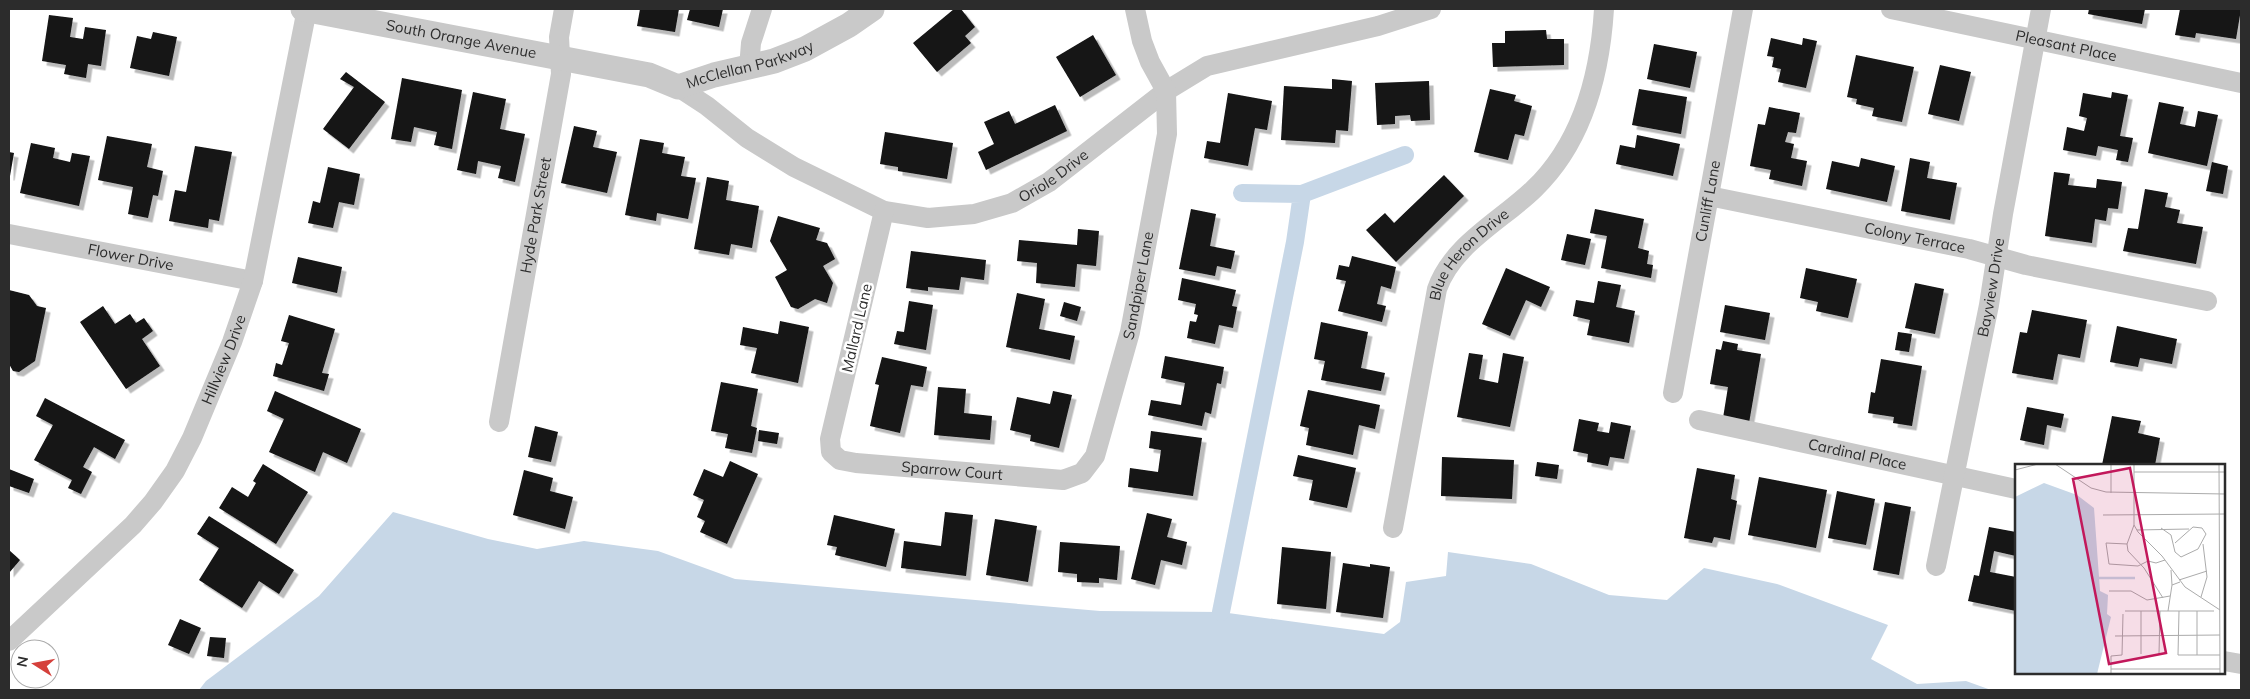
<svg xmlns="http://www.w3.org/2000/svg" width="2250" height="699" font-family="Mulish,sans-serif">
  <defs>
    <filter id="shadow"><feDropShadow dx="4.5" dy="4.5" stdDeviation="0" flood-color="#0004"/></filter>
  </defs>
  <rect width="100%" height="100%" fill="#fff"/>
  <!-- water -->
  <path fill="#c7d7e7" d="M393 512 488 539 537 549 584 541 658 551 735 579 1100 611 1221 612 1384 634 1400 622 1406 582 1446 576 1448 552 1531 564 1609 595 1667 600 1704 568 1777 584 1888 625 1871 659 1917 684 1966 681 1991 690H199L206 681 319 596Z"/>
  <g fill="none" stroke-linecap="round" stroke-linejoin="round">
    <!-- canal -->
    <path stroke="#c7d7e7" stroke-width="18" d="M1242 193 1302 194 1405 155
      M1221 612 1295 242 1302 194"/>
  </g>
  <!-- building -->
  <path fill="#131313" filter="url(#shadow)" d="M640 9H679L675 32 637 26Z
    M690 9H723L719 27 687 20Z
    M954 9H961L975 27 965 36 971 43 937 72 913 43Z
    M2089 9H2145L2142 24 2088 14Z
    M2180 9H2241L2236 39 2196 33 2195 38 2175 35Z
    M49 15 73 18 70 37 83 39 85 27 106 30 101 66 88 64 86 78 64 74 66 65 42 61Z
    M1546 30 1547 39H1564V65L1493 67 1492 43H1505V31Z
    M153 32 177 37 169 76 130 68 137 36 151 39Z
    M1093 35 1116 75 1080 97 1056 57Z
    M1771 38 1802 45 1803 38 1817 41 1806 88 1778 82 1781 69 1772 67 1774 57 1767 56Z
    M1654 44 1697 52 1690 88 1647 79Z
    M1856 55 1914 67 1902 122 1872 116 1874 108 1856 104 1857 99 1847 97Z
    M1940 65 1971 72 1959 121 1928 114Z
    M346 72 385 102 349 149 323 129 354 87 340 79Z
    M402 78 462 90 452 149 434 145 437 132 414 127 411 142 391 139Z
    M1332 79 1352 81 1348 131 1336 130 1335 143 1281 140 1284 86 1332 89Z
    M1429 81 1430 120 1411 121 1410 115 1395 116V124L1377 125 1375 83Z
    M1490 89 1516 95 1514 101 1532 106 1524 136 1515 134 1508 160 1474 152Z
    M1639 89 1687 97 1681 134 1632 125Z
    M473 92 506 99 500 129 525 134 515 182 498 178 501 166 478 161 476 174 457 170Z
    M2112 92 2128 95 2120 136 2133 138 2128 162 2116 160 2118 150 2098 146 2096 156 2063 150 2067 127 2084 131 2087 118 2079 116 2083 93 2111 98Z
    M1228 93 1272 101 1267 130 1255 128 1248 166 1204 158 1207 141 1220 143Z
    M2159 102 2184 107 2180 124 2195 127 2198 111 2218 115 2207 166 2148 153Z
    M1055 105 1067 131 986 170 978 152 994 144 984 122 1009 111 1015 124Z
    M1769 107 1800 113 1796 133 1788 132 1785 142 1794 144 1791 158 1807 161 1802 186 1769 179 1771 170 1750 166 1758 124 1765 125Z
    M574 126 597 131 593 147 617 152 607 193 561 183Z
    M885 132 953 143 947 179 898 171V167L880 164Z
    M1637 135 1680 144 1673 176 1616 164 1620 145 1635 148Z
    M107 136 152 144 147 167 163 171 158 196 153 195 148 218 128 214 133 187 98 180Z
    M640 139 664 143 662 153 685 157 681 176 696 178 688 219 657 213 656 221 625 215Z
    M31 143 55 148 53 158 70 162 72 153 90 156 79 206 20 193Z
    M195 146 232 152 219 221 209 219 208 228 169 221 175 190 186 192Z
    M9 152 14 153 10 176H9Z
    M1861 158 1895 166 1887 202 1826 189 1832 161 1859 167Z
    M1910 158 1930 162 1927 178 1957 183 1950 220 1901 211Z
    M2212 162 2228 166 2223 194 2206 191Z
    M328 167 360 174 354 205 339 202 333 228 308 223 313 201 320 203Z
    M2054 172 2070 174 2068 185 2096 188 2097 179 2122 182 2118 209 2108 208 2106 221 2095 219 2092 243 2045 236Z
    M1444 175 1464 196 1396 262 1366 230 1385 213 1394 223Z
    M707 177 729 181 726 200 759 206 752 248 731 244 729 255 694 249Z
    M2145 189 2168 193 2165 207 2180 210 2177 223 2203 227 2196 264 2123 251 2128 228 2138 229Z
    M1191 209 1216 214 1210 246 1235 251 1231 269 1217 266 1215 276 1179 269Z
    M1595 209 1644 219 1638 248 1649 251 1647 264 1653 265 1651 278 1601 268 1607 236 1590 233Z
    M778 216 820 228 816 240 827 243 835 259 823 266 833 283 827 303 815 299 798 309 791 307 775 277 787 270 770 241Z
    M1078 229 1099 231 1096 266 1077 264 1075 287 1036 283 1037 263 1017 261 1019 240 1077 245Z
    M1567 234 1591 239 1585 265 1561 260Z
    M911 251 986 260 984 280 961 277 959 290 928 287V291L906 288Z
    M1352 256 1396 267 1391 289 1381 286 1377 304 1386 306 1382 322 1338 311 1346 281 1336 279 1339 265 1349 267Z
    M298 257 342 267 337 293 292 283Z
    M1506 268 1550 287 1541 307 1526 300 1510 336 1482 324Z
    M1806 268 1857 279 1848 318 1816 311 1818 302 1800 298Z
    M1182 278 1236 290 1232 306 1237 307 1233 328 1219 325 1215 344 1187 338 1190 321 1196 322 1198 315 1194 314 1196 304 1178 300Z
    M1598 281 1621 285 1616 307 1635 311 1629 343 1587 335 1590 320 1573 316 1576 300 1594 303Z
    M1915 283 1944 289 1935 334 1905 328Z
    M9 290 29 295 37 306 46 308 35 361 19 372 13 371 9 364Z
    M1017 293 1045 299 1039 329 1075 336 1070 360 1006 347Z
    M909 301 933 305 926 350 894 344 897 331 904 332Z
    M1064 302 1081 307 1077 321 1060 316Z
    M1725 305 1770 313 1765 340 1720 332Z
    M103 306 115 324 130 314 136 323 144 318 153 331 142 339 160 366 126 389 80 322Z
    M2032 310 2087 320 2080 358 2058 354 2053 380 2012 373 2020 332 2027 333Z
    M289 315 335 329 322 373 329 374 324 391 273 376 276 363 282 365 289 343 281 341Z
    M780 321 809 327 798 383 751 373 757 348 740 345 743 327 778 334Z
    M1321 322 1368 332 1361 368 1385 373 1381 391 1321 380 1325 361 1314 359Z
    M2117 326 2177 339 2172 364 2140 358 2138 367 2110 362Z
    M1898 332 1912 334 1909 352 1895 350Z
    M1723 341 1738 344 1737 350 1761 354 1749 423 1723 418 1728 387 1710 384 1716 349 1721 350Z
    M1469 353 1483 355 1479 379 1498 383 1503 353 1524 357 1510 427 1457 417Z
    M1165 356 1224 367 1221 384 1217 383 1211 414 1205 412 1202 426 1148 415 1151 400 1181 405 1185 383 1161 378Z
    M882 357 927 367 923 387 911 385 900 433 870 426 879 385 875 384Z
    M1881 359 1922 366 1912 426 1893 423 1894 417 1868 413 1871 392 1875 393Z
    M721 382 758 389 751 426 757 428 752 453 725 448 728 434 711 431Z
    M938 387 966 389 964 413 992 416 990 440 934 435Z
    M1308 390 1380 405 1375 429 1359 425 1353 455 1306 445 1309 428 1300 426Z
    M275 391 361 429 347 463 323 452 315 472 269 452 284 419 267 411Z
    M1053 391 1072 395 1059 448 1030 441 1031 435 1010 430 1017 397 1050 404Z
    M45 398 125 440 115 459 94 447 83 467 92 472 81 494 68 488 72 480 34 460 53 425 36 416Z
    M2027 407 2064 414 2061 428 2047 425 2044 445 2020 440Z
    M2112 416 2141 421 2138 433 2160 438 2155 465H2102Z
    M1579 419 1599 423 1597 431 1609 433 1611 422 1631 426 1624 459 1610 457 1608 466 1587 462 1588 454 1573 451Z
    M535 426 558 432 551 462 528 457Z
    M759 430 779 433 777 444 758 441Z
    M1151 431 1202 438 1193 496 1128 487 1130 468 1158 472 1161 450 1149 448Z
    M1298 455 1356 468 1347 508 1309 500 1313 480 1293 476Z
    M1442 457 1514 460 1512 499 1441 496Z
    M730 461 758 474 727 544 700 532 705 521 697 517 704 500 693 495 704 469 723 477Z
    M1537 462 1559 465 1557 479 1535 476Z
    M263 464 308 492 276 544 219 508 232 487 248 497 256 483 253 481Z
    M1697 468 1735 475 1731 499 1737 501 1730 540 1714 537 1712 543 1684 538Z
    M9 469 34 479 29 493 9 486Z
    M524 470 553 478 550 491 573 497 565 529 513 515Z
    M1759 477 1827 490 1816 548 1748 535Z
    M1837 491 1875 499 1866 545 1828 538Z
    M1885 502 1911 507 1899 575 1873 570Z
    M945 512 973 515 966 576 901 568 904 541 941 546Z
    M1147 513 1172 519 1167 537 1187 542 1182 565 1161 560 1155 585 1131 579Z
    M834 515 895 529 886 567 835 555 837 547 827 545Z
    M209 516 294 570 279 594 259 581 242 608 199 580 219 548 197 534Z
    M995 519 1037 526 1028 582 986 575Z
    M1989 527 2016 532V556L1994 551 1990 572 2016 577V611L1968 601 1974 575 1979 576Z
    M1060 542 1120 546 1117 580 1099 578V583L1077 582V574L1058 572Z
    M1282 547 1331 552 1326 609 1277 604Z
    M9 550 20 560 9 573Z
    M1343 563 1370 567V564L1390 567 1383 618 1336 612Z
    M180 619 201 628 189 654 168 645Z
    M210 637 226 638 224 658 207 656Z"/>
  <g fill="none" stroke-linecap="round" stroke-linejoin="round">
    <!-- minor -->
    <g stroke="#c9c9c9" stroke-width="20">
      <path id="s1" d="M1891 9 2241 83"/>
      <path d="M749 68 751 43 762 9"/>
      <path id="s2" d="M678 87 707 106 747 138 794 167 884 211 928 218 974 214 1012 203 1049 182 1166 91 1207 66 1378 26 1431 9"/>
      <path id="s3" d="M1709 196 1969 249 2026 265 2207 301"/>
      <path id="s4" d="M884 211 830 439 831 452 840 460 856 463 1063 480 1082 473 1095 456 1130 332 1167 134 1166 91 1150 62 1142 41 1135 9"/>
      <path id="s5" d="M9 234 253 281"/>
      <path id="s6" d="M1673 393 1743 9"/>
      <path id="s7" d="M1699 420 2016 489"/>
      <path id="s8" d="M499 422 561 74 559 37 564 9"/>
      <path id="s9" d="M1393 528 1437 289C1453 244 1501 221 1534 189 1582 143 1600 74 1604 9"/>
      <path id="s10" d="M1936 566 1989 305 2003 214 2041 9"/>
      <path id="s11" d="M9 641 133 525 153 502 175 471 192 438 232 342 253 281 307 9"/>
      <path d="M2224 661 2241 664"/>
    </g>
    <!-- tertiary -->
    <path stroke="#c9c9c9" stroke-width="25" id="s12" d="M303 9 649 75 678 87 714 75 774 61 805 49 849 25 872 9"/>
  </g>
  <g text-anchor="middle" stroke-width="5" stroke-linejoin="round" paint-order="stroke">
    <!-- street labels -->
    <g font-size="15" fill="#2c2c2c" stroke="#fff">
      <text dy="5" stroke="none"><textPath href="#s12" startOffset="161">South Orange Avenue</textPath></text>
      <text dy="5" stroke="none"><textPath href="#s1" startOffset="179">Pleasant Place</textPath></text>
      <text dy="5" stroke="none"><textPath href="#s12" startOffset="459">McClellan Parkway</textPath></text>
      <text dy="5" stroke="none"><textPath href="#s2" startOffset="421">Oriole Drive</textPath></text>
      <text dy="5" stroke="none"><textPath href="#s6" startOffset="195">Cunliff Lane</textPath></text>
      <text dy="5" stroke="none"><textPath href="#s8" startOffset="210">Hyde Park Street</textPath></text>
      <text dy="5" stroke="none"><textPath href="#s3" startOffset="210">Colony Terrace</textPath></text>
      <text dy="5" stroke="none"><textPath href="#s5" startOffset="124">Flower Drive</textPath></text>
      <text dy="5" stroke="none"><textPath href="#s9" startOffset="290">Blue Heron Drive</textPath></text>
      <text dy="5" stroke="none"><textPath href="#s4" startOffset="701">Sandpiper Lane</textPath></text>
      <text dy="5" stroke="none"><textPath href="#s10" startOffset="284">Bayview Drive</textPath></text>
      <text transform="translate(857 328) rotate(-77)" y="5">Mallard Lane</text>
      <text dy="5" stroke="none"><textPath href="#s11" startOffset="360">Hillview Drive</textPath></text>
      <text dy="5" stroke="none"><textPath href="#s7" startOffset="162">Cardinal Place</textPath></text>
      <text dy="5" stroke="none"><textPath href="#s4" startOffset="372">Sparrow Court</textPath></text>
    </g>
  </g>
  <!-- overview -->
  <g transform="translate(2015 464)">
    <rect width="210" height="210" fill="#fff"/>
    <path d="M29 19 62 31 79 44 85 127 93 131 92 150 96 153 82 210H0V33Z" fill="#c7d7e7"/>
    <path fill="none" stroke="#c7d7e7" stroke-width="2.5" d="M84 114H120"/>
    <path fill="none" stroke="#ababab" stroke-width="1" d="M40 0 76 24 91 28 210 30M96 0V29M119 0V61L123 68 147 92 170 123 205 146M204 0 205 210M0 6 23 0M119 8H210M88 51 210 50M119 61 112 80 113 87 129 104 148 134M146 64 156 71 160 88 166 93 183 85 191 70 187 64 178 63 160 79M122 66 174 65M112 80 91 79 94 100 123 102 133 97 141 99 150 96M156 106 157 121M164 116 192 107M94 127H116L132 136 155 132M186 133 192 113 188 80M110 147H199M153 147 157 121 165 118M164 147 163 191H205M100 172 205 171M126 190V147M144 190 145 147M182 191V147M96 205H205M96 210V192L107 191 108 150"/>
    <path fill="#c2185b" fill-opacity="0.15" stroke="#c2185b" stroke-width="2.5" d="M115 4 151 189 94 200 58 15Z"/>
    <rect width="210" height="210" fill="none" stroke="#2c2c2c" stroke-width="2.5"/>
  </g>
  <!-- border -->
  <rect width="2250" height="699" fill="none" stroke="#2c2c2c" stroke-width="20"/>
  <!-- north arrow -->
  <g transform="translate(35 664) rotate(281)"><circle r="24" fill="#ffffff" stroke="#ababab"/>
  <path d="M0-4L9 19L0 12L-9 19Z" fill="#d5403b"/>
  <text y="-8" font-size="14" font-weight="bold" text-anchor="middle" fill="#2c2c2c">N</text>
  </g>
</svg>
